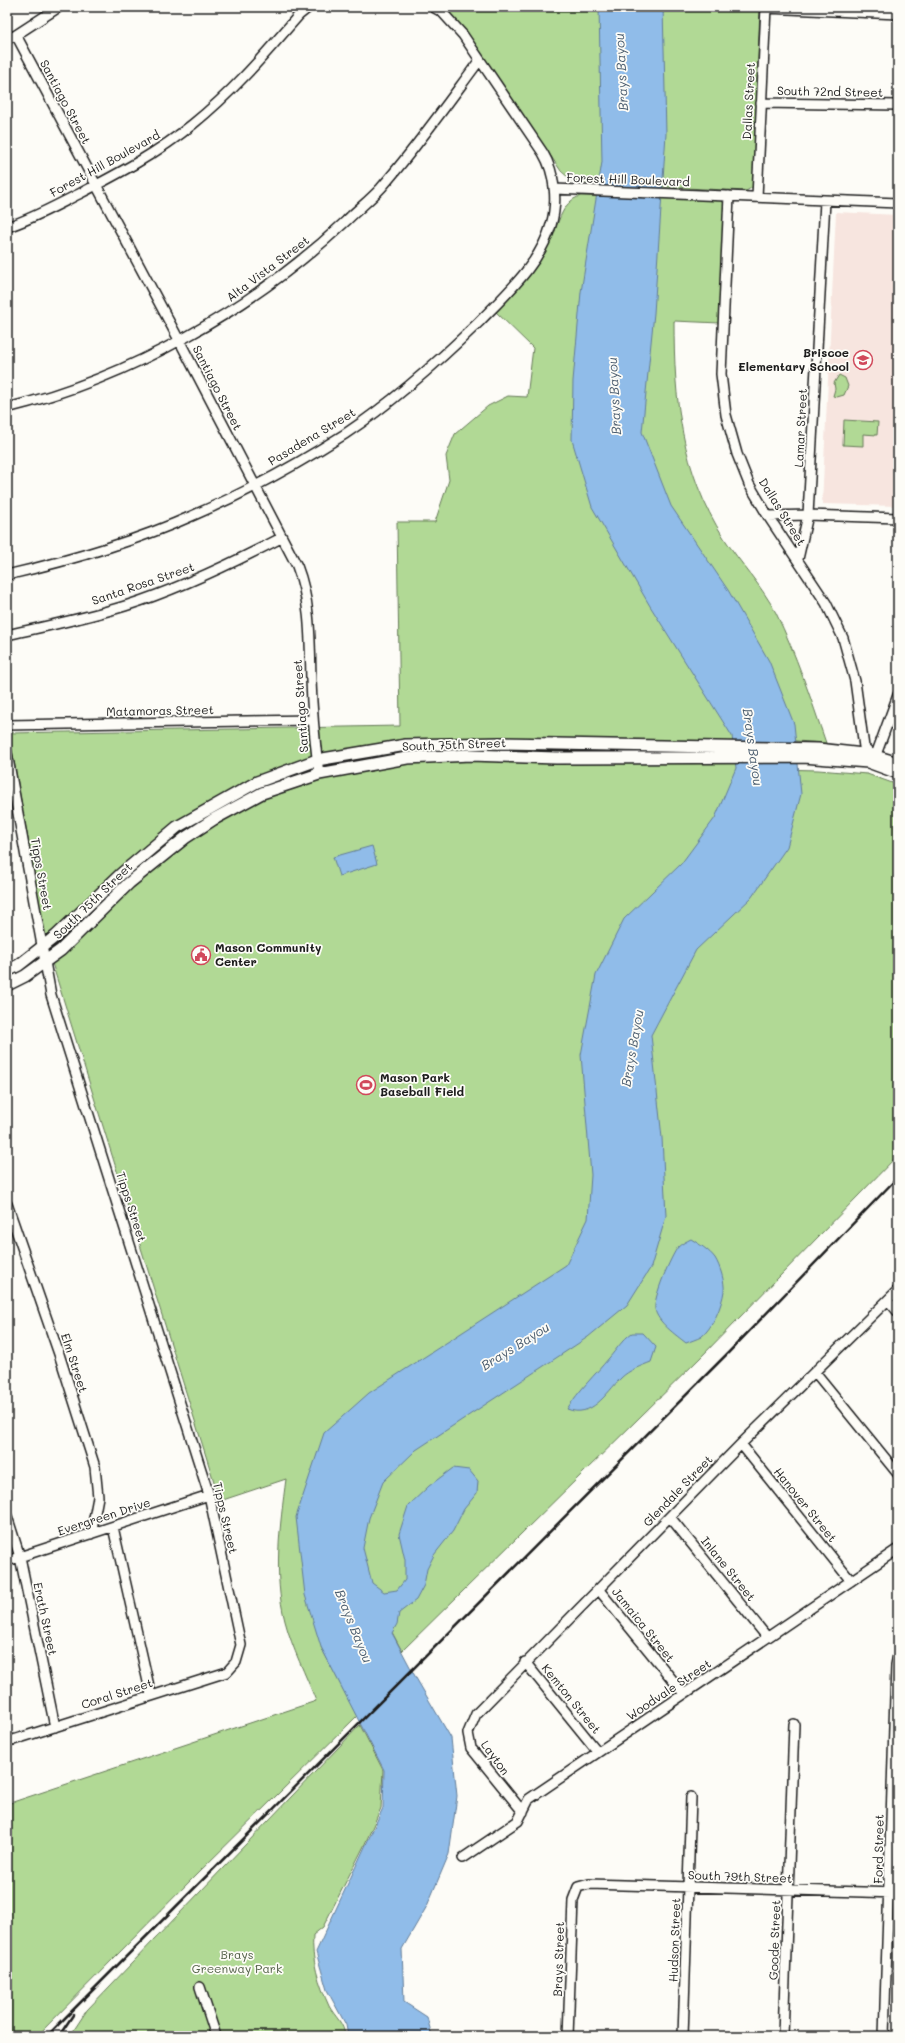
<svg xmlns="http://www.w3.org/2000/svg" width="905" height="2043" font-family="Mali,sans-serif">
  <rect width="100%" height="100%" fill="#fdfcf7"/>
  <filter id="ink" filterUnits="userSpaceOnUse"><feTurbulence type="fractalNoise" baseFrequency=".025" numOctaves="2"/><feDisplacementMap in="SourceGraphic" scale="8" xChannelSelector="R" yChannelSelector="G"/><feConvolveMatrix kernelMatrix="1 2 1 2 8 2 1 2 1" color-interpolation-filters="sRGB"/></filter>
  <g filter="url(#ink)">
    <!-- built -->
    <path fill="#f7e5df" d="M836 212 898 215V506L822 504Z"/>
    <!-- green -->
    <path fill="#b1d995" stroke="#667a58" d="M440 7H760L753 187 746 191 586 183 571 180 561 171 498 79Z
      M581 196 718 199 722 200 725 206 720 323 674 321C674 399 681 471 724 538 740 563 762 586 776 613 796 654 811 699 826 743L796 741 736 768 818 770 867 774 898 785V1155L700 1358 402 1651 377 1604 321 1647 357 1716 196 1875 37 2036H7V1804L316 1701C306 1675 292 1648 285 1621 273 1575 280 1525 286 1479L220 1501 47 947 9 733 400 726 397 522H435L449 480 446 456 455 434 488 406 508 396 527 397 533 348 495 311C514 290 535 271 548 246 558 229 560 201 581 196Z
      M839 375 845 378 848 386 844 395 837 397 833 396 835 389 834 383Z
      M844 420 878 422 877 435 863 434V446L843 445Z
      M360 1725 383 1770 381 1808 364 1846 323 1927 313 1935C311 1960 319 1984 329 2006 335 2017 344 2023 345 2036H70L87 2010Z"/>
    <!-- water -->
    <path fill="#90bce9" stroke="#627c97" d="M599 7H663L666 134 654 313 642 432 671 506 728 590 769 661 794 724 801 794 787 847 751 898 696 950 651 1035 662 1138 666 1216 651 1267 627 1305 588 1337 416 1450 383 1482 369 1518 363 1548 372 1583 384 1592 397 1590 405 1580V1560L399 1534 408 1506 429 1486 453 1468 469 1470 478 1481 477 1493 464 1509 453 1531 434 1555 427 1569 424 1585 416 1600 399 1613 397 1624 392 1633 416 1678 451 1738 457 1796 449 1854 427 1906 402 1949 404 2002 427 2017 432 2036H348L346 2025 327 1990 316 1952 383 1808 384 1770 321 1647 305 1595 296 1517 324 1433 369 1393 566 1265 588 1219 591 1175 581 1055 596 975 624 919 681 864 715 818 736 768 732 736 650 606 592 507 572 440 573 381 581 292 602 162Z
      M372 846 377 864 339 876 333 857Z
      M691 1239C699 1244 709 1250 715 1258 720 1266 725 1282 724 1291 722 1305 713 1328 701 1337 697 1339 691 1341 686 1343 676 1335 657 1322 655 1309 653 1298 671 1256 678 1247 681 1244 687 1241 691 1239Z
      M632 1333H643L656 1347 651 1362C641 1366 629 1370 621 1378 606 1393 592 1419 567 1409 579 1390 595 1375 609 1358 617 1349 622 1340 632 1333Z"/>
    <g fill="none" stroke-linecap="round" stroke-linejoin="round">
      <!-- minor casing -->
      <g stroke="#1c1c1c" stroke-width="12">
        <path id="minor" d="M766 8 898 14
          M16 35 179 340 297 566C311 602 310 641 311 680 312 712 315 743 319 774
          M7 39 16 35 59 7
          M761 103 898 105
          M554 189 898 203
          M729 196 721 374 726 415 737 454 749 484 768 516 826 603 843 638 855 681 864 747 872 755 877 752 898 695
          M757 197 766 7
          M7 227C32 219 55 206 79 194 118 174 159 152 193 124 233 92 266 53 299 15L309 7
          M7 408C130 378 254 308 346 221 357 210 370 200 381 188 416 148 447 104 479 61
          M768 516 808 515 898 518
          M798 559 808 515 825 201
          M7 575C72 560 134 542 194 515 245 493 298 464 345 434 393 402 438 362 479 322 507 293 540 264 551 225 558 202 555 173 543 153L463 35 442 12 433 7
          M7 635C47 626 86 618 125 606 179 589 231 564 281 538
          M7 725 313 720
          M7 753 51 995 209 1495 241 1645 236 1662 227 1672 7 1742
          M7 1204 59 1354 95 1467 98 1497 91 1534
          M888 1300 898 1312
          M815 1372 898 1474
          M741 1444 851 1581
          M7 1516 20 1557 55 1727
          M670 1517 767 1637
          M113 1527 151 1695
          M7 1561 209 1495
          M599 1590 684 1694
          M525 1662 598 1752
          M523 1812 471 1748 468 1733 476 1714 741 1444 898 1290
          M463 1858 518 1821 529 1799 898 1549
          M200 1987 216 2036
          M568 2036 573 1900 578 1887 589 1884 898 1893
          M683 2036 691 1797
          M783 2036 794 1724
          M884 2036 896 1665 898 1655"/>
      </g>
      <!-- major casing -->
      <g stroke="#1c1c1c" stroke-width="14">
        <path id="major" d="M7 971 19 965 56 936 121 874 177 827 257 782 317 760 406 745 500 743 818 749 872 755 898 763
          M7 985 25 976 61 950 129 883 185 838 214 819 262 793 319 774 407 758 471 755 556 758 803 757 868 762 898 773"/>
      </g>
      <!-- minor -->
      <use href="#minor" stroke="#fdfcf7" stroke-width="9"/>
      <!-- major -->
      <use href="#major" stroke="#fdfcf7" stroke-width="11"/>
      <!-- rail -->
      <path stroke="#1c1c1c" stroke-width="2.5" d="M47 2036 729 1352 898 1177
        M59 2036 73 2015"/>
    </g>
  </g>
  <!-- icons -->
  <defs>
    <g id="school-ring" transform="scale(1)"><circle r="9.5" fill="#fdfcf7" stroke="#d1495b" stroke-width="1.5"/><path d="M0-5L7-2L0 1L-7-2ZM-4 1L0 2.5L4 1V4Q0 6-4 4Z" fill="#d1495b"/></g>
    <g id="civic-ring" transform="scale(1)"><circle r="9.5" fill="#fdfcf7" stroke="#d1495b" stroke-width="1.5"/><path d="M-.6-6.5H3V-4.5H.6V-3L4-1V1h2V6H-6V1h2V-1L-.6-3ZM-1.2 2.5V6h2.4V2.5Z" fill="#d1495b"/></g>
    <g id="stadium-ring" transform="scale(1)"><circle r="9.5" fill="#fdfcf7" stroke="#d1495b" stroke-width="1.5"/><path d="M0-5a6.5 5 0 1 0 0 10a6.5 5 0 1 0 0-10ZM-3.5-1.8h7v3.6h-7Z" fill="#d1495b"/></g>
  </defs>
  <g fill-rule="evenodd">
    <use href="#school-ring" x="863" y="360"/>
    <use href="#civic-ring" x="201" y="955"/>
    <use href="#stadium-ring" x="366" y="1085"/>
  </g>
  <g text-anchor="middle" stroke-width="3.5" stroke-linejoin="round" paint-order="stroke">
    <!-- street labels -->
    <g font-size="12" fill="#1c1c1c" stroke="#fdfcf7">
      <text transform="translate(830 92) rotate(1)" y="4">South 72nd Street</text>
      <text transform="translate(749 101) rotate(-87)" y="4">Dallas Street</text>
      <text transform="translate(65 102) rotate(62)" y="4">Santiago Street</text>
      <text transform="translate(105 164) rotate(-29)" y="4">Forest Hill Boulevard</text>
      <text transform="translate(628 180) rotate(2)" y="4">Forest Hill Boulevard</text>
      <text transform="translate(268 269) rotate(-37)" y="4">Alta Vista Street</text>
      <text transform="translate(217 388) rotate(63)" y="4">Santiago Street</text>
      <text transform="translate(801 428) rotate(-87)" y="4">Lamar Street</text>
      <text transform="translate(312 437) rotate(-31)" y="4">Pasadena Street</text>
      <text transform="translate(782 512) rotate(58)" y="4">Dallas Street</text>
      <text transform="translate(143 584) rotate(-19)" y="4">Santa Rosa Street</text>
      <text transform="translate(301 706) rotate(-94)" y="4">Santiago Street</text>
      <text transform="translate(160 711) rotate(-1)" y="4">Matamoras Street</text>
      <text transform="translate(454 745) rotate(-2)" y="4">South 75th Street</text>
      <text transform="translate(41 874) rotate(80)" y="4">Tipps Street</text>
      <text transform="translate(93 901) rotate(-44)" y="4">South 75th Street</text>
      <text transform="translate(131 1207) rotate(72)" y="4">Tipps Street</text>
      <text transform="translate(74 1363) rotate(72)" y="4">Elm Street</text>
      <text transform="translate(678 1491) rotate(-46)" y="4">Glendale Street</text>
      <text transform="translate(805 1505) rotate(51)" y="4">Hanover Street</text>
      <text transform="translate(104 1517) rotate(-18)" y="4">Evergreen Drive</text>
      <text transform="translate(225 1518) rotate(77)" y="4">Tipps Street</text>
      <text transform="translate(728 1569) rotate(51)" y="4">Inlane Street</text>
      <text transform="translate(45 1619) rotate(78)" y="4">Erath Street</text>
      <text transform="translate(643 1625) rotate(51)" y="4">Jamaica Street</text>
      <text transform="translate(669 1690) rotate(-34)" y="4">Woodvale Street</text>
      <text transform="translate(117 1694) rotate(-18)" y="4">Coral Street</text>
      <text transform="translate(571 1699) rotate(51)" y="4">Kemton Street</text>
      <text transform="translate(495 1758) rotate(54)" y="4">Layton</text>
      <text transform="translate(879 1849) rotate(-89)" y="4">Ford Street</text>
      <text transform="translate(740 1877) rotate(2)" y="4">South 79th Street</text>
      <text transform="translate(675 1940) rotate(-88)" y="4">Hudson Street</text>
      <text transform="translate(775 1940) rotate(-88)" y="4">Goode Street</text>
      <text transform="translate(559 1959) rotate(-88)" y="4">Brays Street</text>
    </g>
    <!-- poi labels -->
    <g font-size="12" font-weight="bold" fill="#1c1c1c" stroke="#fdfcf7" text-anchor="start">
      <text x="849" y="357" text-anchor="end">Briscoe<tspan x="849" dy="14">Elementary School</tspan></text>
      <text x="215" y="952">Mason Community<tspan x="215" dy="14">Center</tspan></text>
      <text x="380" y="1082">Mason Park<tspan x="380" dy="14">Baseball Field</tspan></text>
    </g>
    <!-- park labels -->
    <g font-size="12" fill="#505e46" stroke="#fdfcf7">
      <text x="237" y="1959">Brays<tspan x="237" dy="14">Greenway Park</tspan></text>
    </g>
    <!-- water labels -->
    <g font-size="13" font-style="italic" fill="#4a5c6e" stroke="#fdfcf7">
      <text transform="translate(621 72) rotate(-93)" y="5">Brays Bayou</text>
      <text transform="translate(614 396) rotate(-93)" y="5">Brays Bayou</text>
      <text transform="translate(753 747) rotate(82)" y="5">Brays Bayou</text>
      <text transform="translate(632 1048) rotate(-80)" y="5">Brays Bayou</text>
      <text transform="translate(515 1346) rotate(-32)" y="5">Brays Bayou</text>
      <text transform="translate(354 1626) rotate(68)" y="5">Brays Bayou</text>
    </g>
  </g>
  <!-- margin -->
  <rect width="905" height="2043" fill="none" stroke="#fdfcf7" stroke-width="24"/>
  <rect x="12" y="12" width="881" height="2019" fill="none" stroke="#1c1c1c" stroke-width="1.5" filter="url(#ink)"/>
</svg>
